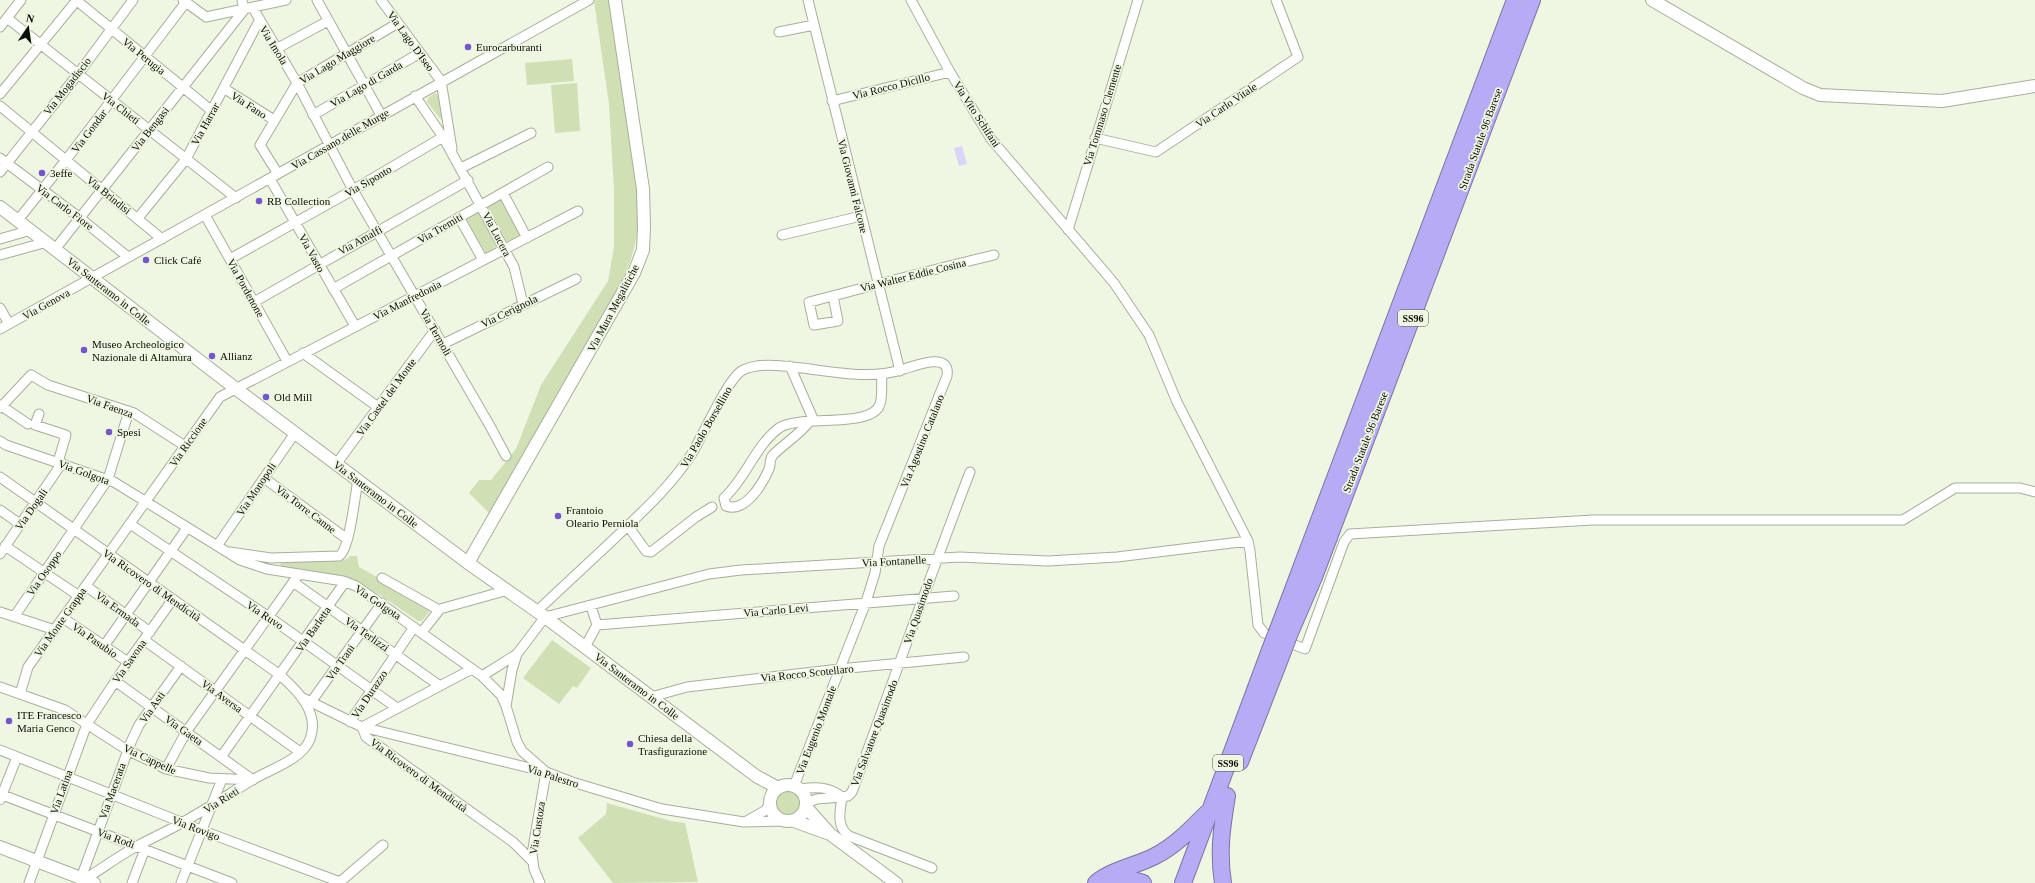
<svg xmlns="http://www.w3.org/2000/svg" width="2035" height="883" font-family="Georgia,serif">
  <rect width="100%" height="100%" fill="#eff7e2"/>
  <!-- green -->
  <path fill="#d0dfb4" d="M597 0H610L636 179C641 229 638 252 614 297L490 514 469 493 479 480H491L516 449 541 385 608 281 614 247V190L609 104 594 1Z
    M572 59 574 81 527 85 525 63Z
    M577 83 580 131 555 133 551 85Z
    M435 93 439 96 443 122 427 102 428 98Z
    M501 199 521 236 508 244 487 206Z
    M478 211 498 247 486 254 466 218Z
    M350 556H357L359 567 432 608 422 621H418L380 595 346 578 280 567 281 561 339 560 347 559Z
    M552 640 591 668 577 688 573 686 559 704 523 678Z
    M775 803a13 13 0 1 1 26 0a13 13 0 1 1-26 0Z
    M607 803 671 821 685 823 698 882 613 883 578 838 606 814Z"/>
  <!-- water -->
  <path fill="#d9d4f9" d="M962 146 967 164 959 166 954 148Z"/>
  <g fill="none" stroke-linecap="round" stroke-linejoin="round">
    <!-- street casing -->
    <g stroke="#a7af9b" stroke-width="11">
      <path id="street" d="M76 0 212 111
        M183 0 206 17 286 0
        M317 0 381 115
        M381 0 441 81 452 149
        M808 0 900 371
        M911 0 950 72 991 139 1114 283 1149 335 1177 402 1248 541 1250 551 1258 625 1264 633 1305 649 1344 542 1350 534 1593 520H1903L1955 488H2020L2035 492
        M253 8 297 83 353 190 490 426 506 456
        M7 18 236 198
        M0 27 21 0
        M779 32 814 25
        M276 49 328 21
        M225 89 274 120
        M0 94 77 0
        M415 96 443 137 514 267 523 304
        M832 101 950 72
        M0 106 162 239
        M313 115 420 53
        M1095 138 1156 152 1298 57 1276 0
        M0 158 80 218 128 257
        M461 168 531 133
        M0 172 78 74 133 0
        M278 174 260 145 297 83 398 23
        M270 179 355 326
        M503 193 527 238
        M205 215 287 361
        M459 217 483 260
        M138 218 186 159 259 21
        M18 220 66 160 186 2
        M1068 230 1138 0
        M782 235 861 216
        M0 239 31 230
        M56 248 244 10 242 0
        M0 255 47 242
        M230 259 353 190 443 137
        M333 289 548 167
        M833 296 838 321 814 325 809 302C871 286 932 270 994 255
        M254 302 468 180
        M0 308 9 324
        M0 329 589 0
        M443 344 576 279
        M303 353 378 407
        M790 366 814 421
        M0 405 28 424
        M0 408 31 375 48 385 134 413 185 446
        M39 414 35 425 66 435 58 462
        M810 421C799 435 785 443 773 455 769 459 771 465 769 469 762 485 745 513 726 506L724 498C746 478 755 446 779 428 799 414 873 429 880 404 883 395 881 383 882 374
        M0 441 6 445 114 482 240 560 267 569 343 581 356 586 482 676 501 695 506 706 517 742 522 751 546 772
        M337 463 435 330
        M0 477 280 675C298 691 320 713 310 739 303 759 269 770 252 780 229 794 208 808 185 821 170 830 154 837 139 845 120 855 103 868 85 879
        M264 478 347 539
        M0 510 20 524
        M130 524 269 617 397 708
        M628 526 646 551 651 552 696 517 712 507
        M5 546 79 596
        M217 546 295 433
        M230 552 271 558 339 556C350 550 355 494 358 480
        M0 554 62 463
        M382 578 439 610
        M293 582 440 686
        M86 586 150 632
        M537 611C563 587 588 563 614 539 642 512 670 487 691 455 702 438 728 377 743 370 761 362 783 366 802 368 835 372 872 380 904 369 915 366 951 351 947 376L879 546 875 573 866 602 794 786
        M0 612 55 630
        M14 617 108 479 129 411
        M63 618 128 662
        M597 625 954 596
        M422 632 440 609 508 590
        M144 640 300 752
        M104 646 187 528
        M585 647 597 625 591 606
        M482 676 517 654
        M115 681 253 780
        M0 687 65 710 127 750 166 769 209 778 253 780
        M20 694 28 667 220 397 578 211
        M301 697 362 727 546 772 572 782 662 809 744 822 784 821
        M651 697 687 687 839 669 964 657
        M311 702 382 603
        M506 706 512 670 517 654 545 617 709 574 741 570 960 557 1048 561 1117 557 1248 541
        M350 722 414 627
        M362 727 366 737 513 842 533 862
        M362 727 472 669
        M0 750 201 830 340 882 383 845
        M221 757 345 582
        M166 769 186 732 299 574
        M799 789C816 787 829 786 842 797L817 799 806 803
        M0 794 232 883
        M0 800 17 757
        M745 822 766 810 770 802
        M932 868 849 836C836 826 840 812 842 797L848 796 852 792C892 686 929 578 970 472
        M81 878 131 742 139 725 181 666
        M29 883 87 724 128 662 173 599
        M132 883 145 849
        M181 883 222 779
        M540 883 534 869 532 854 546 772"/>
    </g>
    <!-- secondary casing -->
    <g stroke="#a7af9b" stroke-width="14">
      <path id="secondary" d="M1652 0 1803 88 1820 95 1942 101 2035 86
        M0 207 235 388 468 563 545 617 756 776 778 788
        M468 563 634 273 643 250 644 227 643 189 615 0
        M770 803a18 18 0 1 1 36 0a18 18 0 1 1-36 0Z
        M806 807 830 834 896 883
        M794 821 827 833
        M0 847 94 883"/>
    </g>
    <!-- highway casing -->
    <g stroke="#7b74a2" stroke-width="18">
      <path id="highway" d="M1277 632 1515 0
        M1289 635 1314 577 1532 0
        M1240 762 1285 646
        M1107 878 1122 877 1143 883
        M1096 883C1113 869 1136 866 1155 856 1175 846 1191 829 1207 813
        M1183 883 1273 642
        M1223 883C1218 852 1222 826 1227 796"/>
    </g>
    <!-- street -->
    <use href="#street" stroke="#fff" stroke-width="9"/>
    <!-- secondary -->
    <use href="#secondary" stroke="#fff" stroke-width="12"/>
    <!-- highway -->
    <use href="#highway" stroke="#b7abf6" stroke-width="16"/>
    <!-- highway-bridge casing -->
    <g stroke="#7b74a2" stroke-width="18" stroke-linecap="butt">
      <path id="highway-bridge" d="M1273 642 1277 632
        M1285 646 1289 635"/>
    </g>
    <!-- highway-bridge -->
    <use href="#highway-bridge" stroke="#b7abf6" stroke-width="16"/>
  </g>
  <!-- markers -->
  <g fill="#7555ce" stroke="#eff7e2" stroke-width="1.5">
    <circle cx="468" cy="47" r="4"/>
    <circle cx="42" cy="173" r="4"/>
    <circle cx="259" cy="201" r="4"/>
    <circle cx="146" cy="260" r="4"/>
    <circle cx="84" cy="350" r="4"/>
    <circle cx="212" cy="356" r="4"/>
    <circle cx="266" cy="397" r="4"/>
    <circle cx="109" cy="432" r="4"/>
    <circle cx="558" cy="516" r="4"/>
    <circle cx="9" cy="721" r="4"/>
    <circle cx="630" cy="744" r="4"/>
  </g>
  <g text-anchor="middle" stroke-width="3.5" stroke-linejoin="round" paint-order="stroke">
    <!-- shield labels -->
    <g fill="#eff7e2" stroke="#4f5449" stroke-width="1">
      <rect x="1398" y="310" width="30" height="16" rx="3"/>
      <rect x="1213" y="755" width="30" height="16" rx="3"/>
    </g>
    <g font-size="10" font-weight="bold" fill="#0b0e07">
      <text x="1413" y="322">SS96</text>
      <text x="1228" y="767">SS96</text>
    </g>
    <!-- street labels -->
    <g font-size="11" fill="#0b0e07" stroke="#eff7e2">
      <text transform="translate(411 41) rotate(54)" y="4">Via Lago D'Iseo</text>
      <text transform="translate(274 45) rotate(58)" y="4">Via Imola</text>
      <text transform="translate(144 56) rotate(39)" y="4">Via Perugia</text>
      <text transform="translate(337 59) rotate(-31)" y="4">Via Lago Maggiore</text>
      <text transform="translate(366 84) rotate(-30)" y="4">Via Lago di Garda</text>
      <text transform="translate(67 86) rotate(-52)" y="4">Via Mogadiscio</text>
      <text transform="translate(891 86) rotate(-14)" y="4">Via Rocco Dicillo</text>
      <text transform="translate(249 105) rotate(33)" y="4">Via Fano</text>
      <text transform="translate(1226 105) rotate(-34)" y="4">Via Carlo Vitale</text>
      <text transform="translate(121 108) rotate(38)" y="4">Via Chieti</text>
      <text transform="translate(977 114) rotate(57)" y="4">Via Vito Schifani</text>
      <text transform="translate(1102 115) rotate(-73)" y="4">Via Tommaso Clemente</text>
      <text transform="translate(205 124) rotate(-61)" y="4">Via Harrar</text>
      <text transform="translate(150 129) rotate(-52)" y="4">Via Bengasi</text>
      <text transform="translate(89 131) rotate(-53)" y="4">Via Gondar</text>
      <text transform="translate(340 139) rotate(-30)" y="4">Via Cassano delle Murge</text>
      <text transform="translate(1480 139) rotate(-70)" y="4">Strada Statale 96 Barese</text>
      <text transform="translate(368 181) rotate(-30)" y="4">Via Siponto</text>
      <text transform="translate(853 186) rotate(76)" y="4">Via Giovanni Falcone</text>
      <text transform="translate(109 195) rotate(39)" y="4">Via Brindisi</text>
      <text transform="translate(65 207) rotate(37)" y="4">Via Carlo Fiore</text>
      <text transform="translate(440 228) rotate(-30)" y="4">Via Tremiti</text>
      <text transform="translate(497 234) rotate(62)" y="4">Via Lucera</text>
      <text transform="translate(360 240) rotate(-29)" y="4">Via Amalfi</text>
      <text transform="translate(312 253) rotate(61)" y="4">Via Vasto</text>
      <text transform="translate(913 275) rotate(-14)" y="4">Via Walter Eddie Cosina</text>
      <text transform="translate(246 288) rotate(61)" y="4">Via Pordenone</text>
      <text transform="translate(109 291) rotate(38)" y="4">Via Santeramo in Colle</text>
      <text transform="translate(407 300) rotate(-27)" y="4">Via Manfredonia</text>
      <text transform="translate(46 304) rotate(-29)" y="4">Via Genova</text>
      <text transform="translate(613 308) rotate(-62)" y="4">Via Mura Megalitiche</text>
      <text transform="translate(509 311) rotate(-26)" y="4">Via Cerignola</text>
      <text transform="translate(436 332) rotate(60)" y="4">Via Termoli</text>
      <text transform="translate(386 397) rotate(-54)" y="4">Via Castel del Monte</text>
      <text transform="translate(110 406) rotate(20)" y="4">Via Faenza</text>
      <text transform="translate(706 427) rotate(-60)" y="4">Via Paolo Borsellino</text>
      <text transform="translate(922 441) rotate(-68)" y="4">Via Agostino Catalano</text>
      <text transform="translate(188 442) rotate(-55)" y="4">Via Riccione</text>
      <text transform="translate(1365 442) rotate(-69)" y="4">Strada Statale 96 Barese</text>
      <text transform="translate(84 472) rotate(20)" y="4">Via Golgota</text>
      <text transform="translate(256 489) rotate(-56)" y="4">Via Monopoli</text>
      <text transform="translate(376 494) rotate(37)" y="4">Via Santeramo in Colle</text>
      <text transform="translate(31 509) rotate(-55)" y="4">Via Dogali</text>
      <text transform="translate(306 509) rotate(37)" y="4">Via Torre Canne</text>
      <text transform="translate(894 561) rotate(-3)" y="4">Via Fontanelle</text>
      <text transform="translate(44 573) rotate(-55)" y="4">Via Osoppo</text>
      <text transform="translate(152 585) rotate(35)" y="4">Via Ricovero di Mendicità</text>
      <text transform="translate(378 602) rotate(34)" y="4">Via Golgota</text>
      <text transform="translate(118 609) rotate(36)" y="4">Via Ermada</text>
      <text transform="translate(776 610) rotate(-5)" y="4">Via Carlo Levi</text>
      <text transform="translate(918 611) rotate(-71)" y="4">Via Quasimodo</text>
      <text transform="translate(265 615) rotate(34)" y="4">Via Ruvo</text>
      <text transform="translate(60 622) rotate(-55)" y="4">Via Monte Grappa</text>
      <text transform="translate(313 629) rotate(-55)" y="4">Via Barletta</text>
      <text transform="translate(367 634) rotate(35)" y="4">Via Terlizzi</text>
      <text transform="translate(95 640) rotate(35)" y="4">Via Pasubio</text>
      <text transform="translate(129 661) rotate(-55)" y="4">Via Savona</text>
      <text transform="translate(340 662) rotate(-55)" y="4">Via Trani</text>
      <text transform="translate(807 673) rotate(-6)" y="4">Via Rocco Scotellaro</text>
      <text transform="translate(637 686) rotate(37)" y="4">Via Santeramo in Colle</text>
      <text transform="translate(369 694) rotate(-56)" y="4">Via Durazzo</text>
      <text transform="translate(222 696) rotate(36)" y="4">Via Aversa</text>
      <text transform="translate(152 707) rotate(-55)" y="4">Via Asti</text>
      <text transform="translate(184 730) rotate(35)" y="4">Via Gaeta</text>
      <text transform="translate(816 730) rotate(-69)" y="4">Via Eugenio Montale</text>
      <text transform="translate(874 733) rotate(-69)" y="4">Via Salvatore Quasimodo</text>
      <text transform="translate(150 759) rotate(25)" y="4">Via Cappelle</text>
      <text transform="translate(419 775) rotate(36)" y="4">Via Ricovero di Mendicità</text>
      <text transform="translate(553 776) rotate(18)" y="4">Via Palestro</text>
      <text transform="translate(112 791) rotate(-70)" y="4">Via Macerata</text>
      <text transform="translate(61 792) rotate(-70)" y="4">Via Latina</text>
      <text transform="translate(221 800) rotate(-32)" y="4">Via Rieti</text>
      <text transform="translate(196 828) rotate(21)" y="4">Via Rovigo</text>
      <text transform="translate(537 828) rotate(-81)" y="4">Via Custoza</text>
      <text transform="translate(116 838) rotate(20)" y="4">Via Rodi</text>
    </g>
    <!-- poi labels -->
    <g font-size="11" fill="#0b0e07" stroke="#eff7e2" text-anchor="start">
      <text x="476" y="51">Eurocarburanti</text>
      <text x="50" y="177">3effe</text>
      <text x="267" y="205">RB Collection</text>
      <text x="154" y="264">Click Café</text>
      <text x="92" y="348">Museo Archeologico<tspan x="92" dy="13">Nazionale di Altamura</tspan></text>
      <text x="220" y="360">Allianz</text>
      <text x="274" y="401">Old Mill</text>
      <text x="117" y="436">Spesi</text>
      <text x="566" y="514">Frantoio<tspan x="566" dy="13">Oleario Perniola</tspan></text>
      <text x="17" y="719">ITE Francesco<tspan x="17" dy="13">Maria Genco</tspan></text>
      <text x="638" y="742">Chiesa della<tspan x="638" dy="13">Trasfigurazione</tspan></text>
    </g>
  </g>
  <!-- north arrow -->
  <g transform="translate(28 28) rotate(13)" stroke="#eff7e2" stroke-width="3" paint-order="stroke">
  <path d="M0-3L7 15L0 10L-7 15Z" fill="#0b0e07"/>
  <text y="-6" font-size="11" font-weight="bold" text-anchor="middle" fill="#0b0e07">N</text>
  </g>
</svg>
